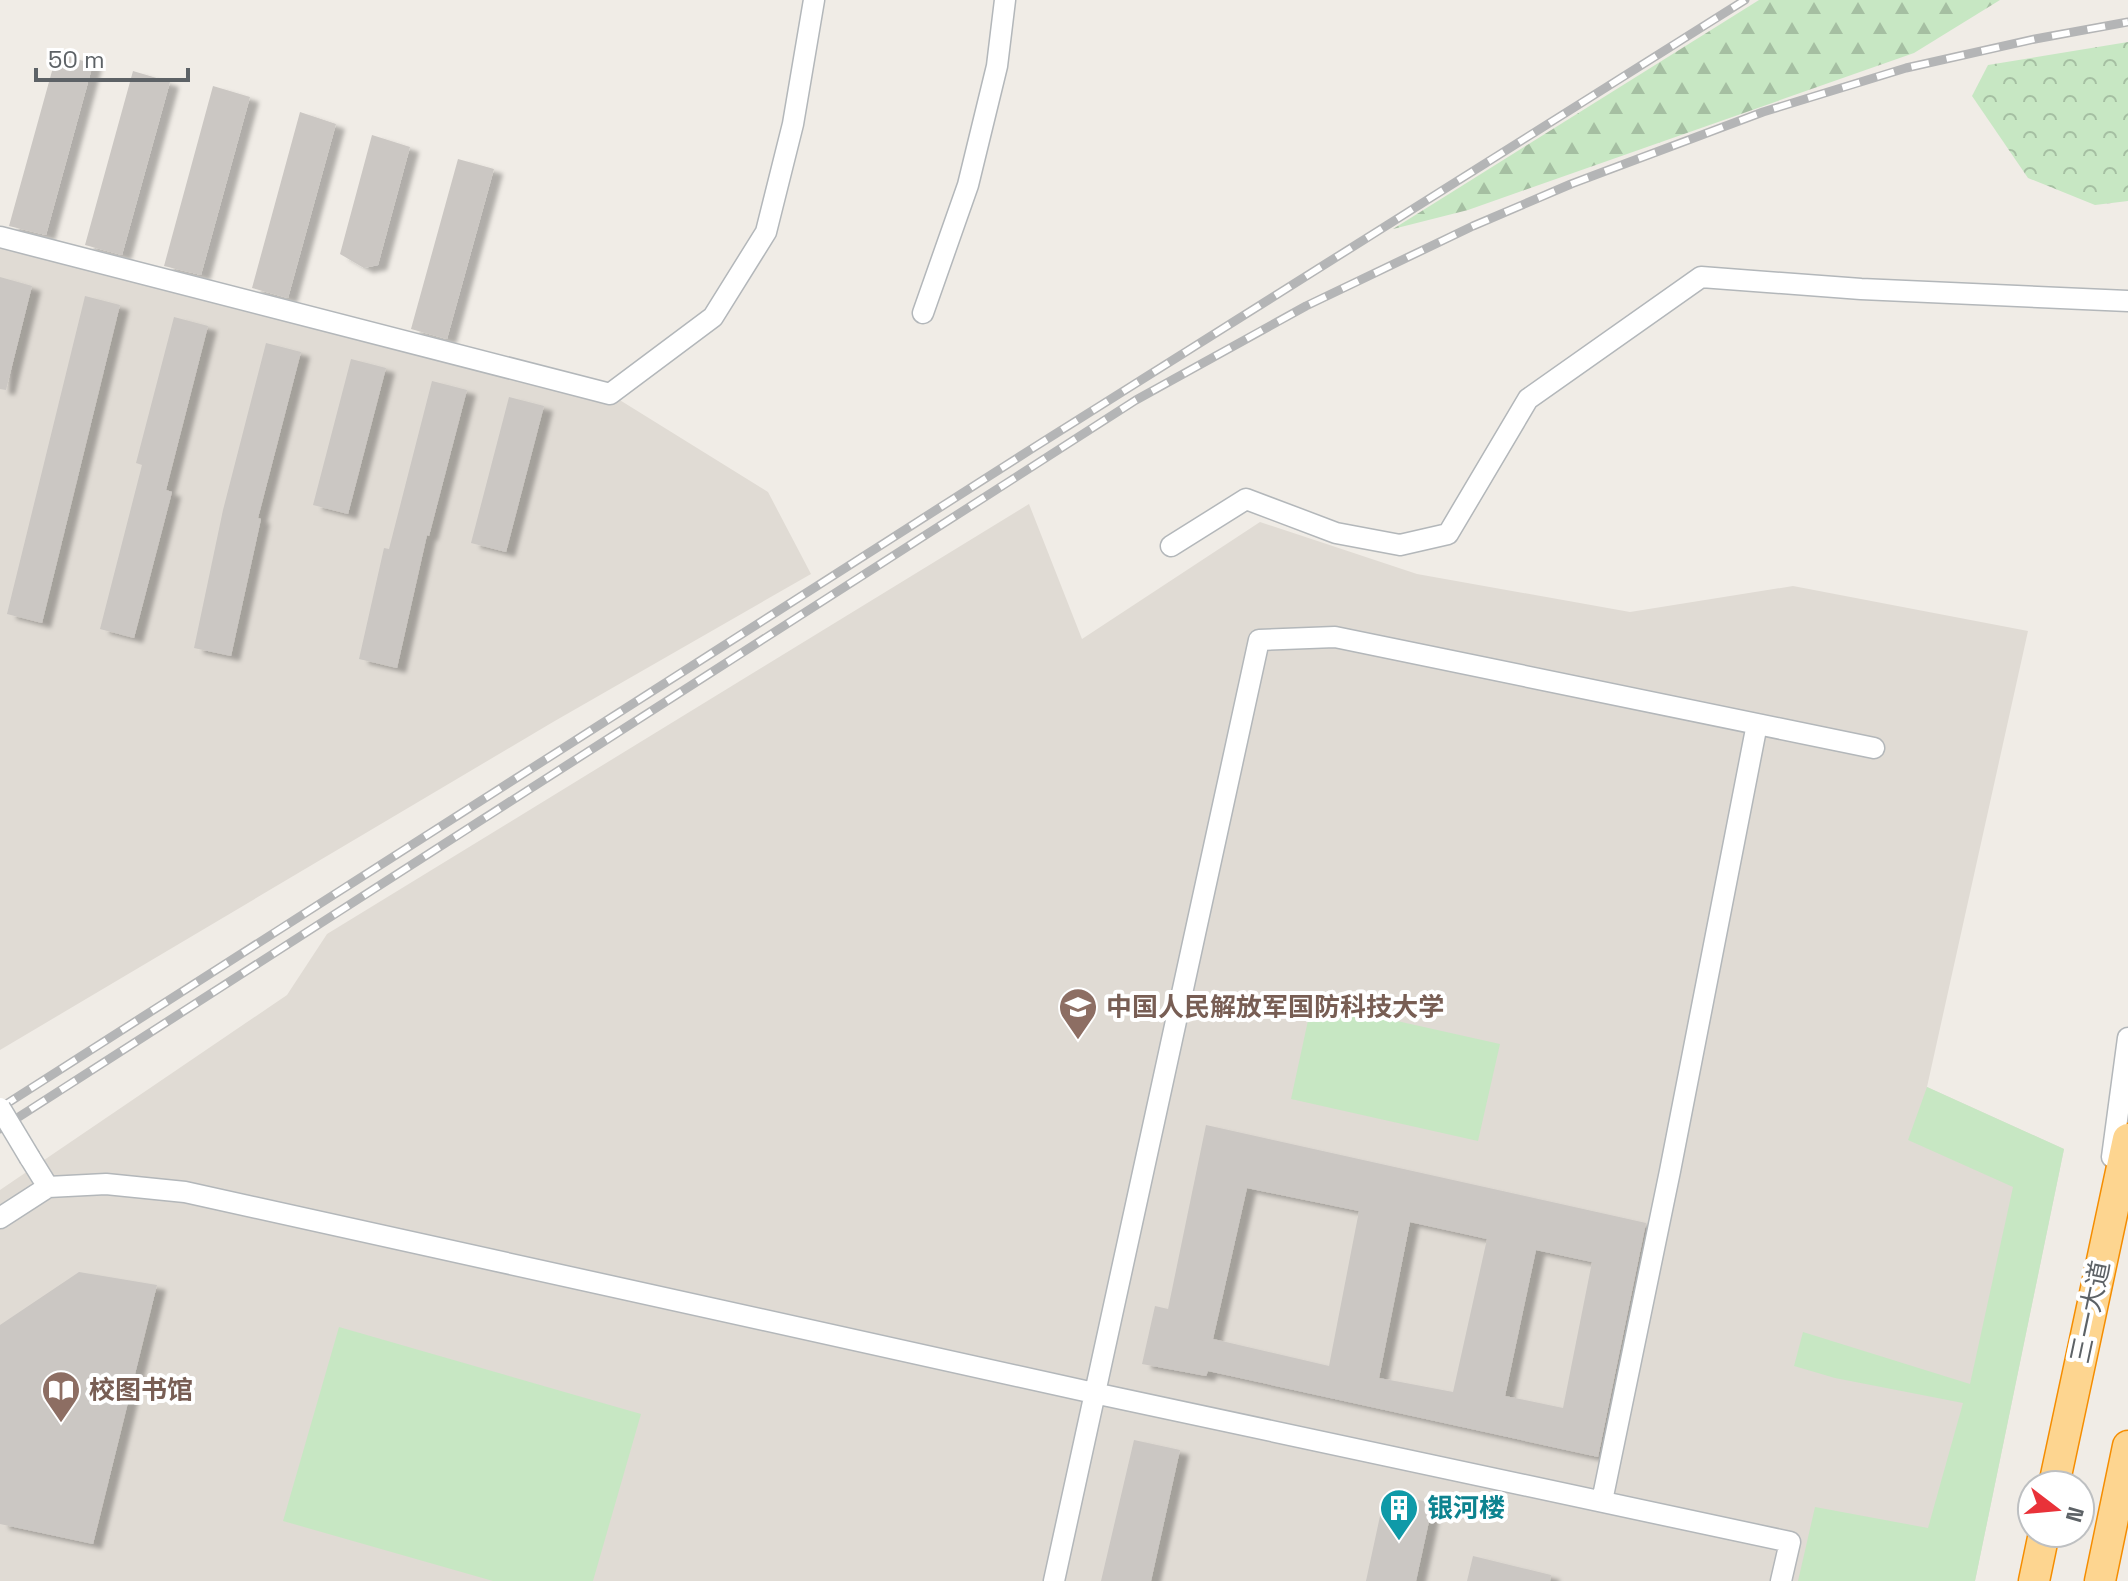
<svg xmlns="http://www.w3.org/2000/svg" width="2128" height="1581" font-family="'Space Grotesk','Noto Sans SC',sans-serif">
  <defs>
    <pattern id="forest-firs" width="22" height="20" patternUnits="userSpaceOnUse" patternTransform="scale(2)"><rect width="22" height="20" fill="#c7e7c3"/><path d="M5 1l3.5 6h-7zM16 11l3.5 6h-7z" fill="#a5bfa2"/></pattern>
    <pattern id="park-crowns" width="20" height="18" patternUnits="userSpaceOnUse" patternTransform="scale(2)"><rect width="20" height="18" fill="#c7e7c3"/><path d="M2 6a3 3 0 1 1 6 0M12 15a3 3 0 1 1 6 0" fill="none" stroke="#a5bfa2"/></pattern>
    <filter id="shadow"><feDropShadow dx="9" dy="5" stdDeviation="2" flood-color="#0004"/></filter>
  </defs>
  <rect width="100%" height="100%" fill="#f0ece6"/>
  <!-- education -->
  <path fill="#e0dbd4" d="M0 237 610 394 768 492 811 574 553 722 0 1050Z
    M1029 504 1082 639 1260 522 1417 574 1630 612 1793 586 2028 631 1927 1087 2064 1149 1975 1581H0V1190L287 995 327 934Z"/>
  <!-- forest -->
  <path fill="url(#forest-firs)" d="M1759 0H2000L1914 53 1468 210 1393 229Z"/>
  <!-- park -->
  <path fill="url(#park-crowns)" d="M2128 42V201L2095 205 2028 178 1972 96 1988 65Z"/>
  <!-- garden -->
  <path fill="#c7e7c3" d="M1312 1002 1500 1044 1478 1141 1291 1099Z
    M1927 1087 2064 1149 1975 1581H1798L1815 1507 1928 1528 1963 1403 1835 1378 1794 1366 1803 1332 1970 1384 2013 1187 1908 1140Z
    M339 1327 641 1414 593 1581H493L283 1521Z"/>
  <!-- building -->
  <path fill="#cbc7c3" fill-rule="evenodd" filter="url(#shadow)" d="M57 53 93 64 46 235 9 226Z
    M133 71 170 82 122 255 85 245Z
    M213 86 250 97 201 275 164 266Z
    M300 112 336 124 288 298 252 288Z
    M372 135 410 147 378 265 364 268 340 254Z
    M458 159 494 169 447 339 411 329Z
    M0 277 32 286 6 390 0 389Z
    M85 296 120 305 42 623 7 614Z
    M174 317 208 326 166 490 172 492 134 638 100 629 142 465 136 463Z
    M266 343 301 352 258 518 261 519 231 656 194 648 223 510Z
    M351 359 386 368 348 514 313 505Z
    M432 381 467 390 429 536 427 535 397 668 359 659 384 548 389 549Z
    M509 397 544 406 506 552 471 543Z
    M1206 1125 1646 1223 1598 1457 1208 1371 1206 1376 1142 1364 1155 1306 1168 1309ZM1247 1188 1359 1211 1329 1366 1213 1339ZM1410 1222 1487 1239 1453 1392 1379 1378ZM1536 1250 1592 1262 1563 1408 1505 1396Z
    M79 1272 157 1285 93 1544 0 1524V1325Z
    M1134 1440 1180 1450 1151 1581H1101Z
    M1385 1493 1433 1503 1416 1581H1366Z
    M1473 1556 1551 1575 1550 1581H1467Z"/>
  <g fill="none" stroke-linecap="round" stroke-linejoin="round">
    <!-- minor casing -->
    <g stroke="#b3b7ba" stroke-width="23">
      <path id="minor" d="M0 237 610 394 713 317 766 232 793 124 814 0
        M923 313 968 185 997 66 1005 0
        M1171 546 1246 499 1336 533 1400 545 1448 534 1528 399 1701 277 1861 289 2128 301
        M2112 1157 2128 1038
        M30 1158 48 1187
        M0 1218 48 1187 106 1184 185 1192 1094 1393 1790 1542 1781 1581
        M1602 1501 1670 1171 1757 724
        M1054 1581 1259 640 1335 637 1874 748"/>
    </g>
    <!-- highway casing -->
    <g stroke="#f58d00" stroke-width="33">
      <path id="highway" d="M2054 1485 2128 1139
        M2034 1581 2044 1533
        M2100 1581 2128 1446"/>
    </g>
    <!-- minor -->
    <use href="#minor" stroke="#fff" stroke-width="20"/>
    <!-- highway -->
    <use href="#highway" stroke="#fdd590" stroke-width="30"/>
    <!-- rail casing -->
    <g stroke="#b4b5b6" stroke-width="9">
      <path id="rail" d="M0 1108 1033 448 1745 0
        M0 1129 1136 400 1306 306 1473 226 1571 184 1763 112 1906 68 2035 39 2128 22"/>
    </g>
    <!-- rail -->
    <use href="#rail" stroke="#fff" stroke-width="6" stroke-dasharray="18" stroke-linecap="butt"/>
    <!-- minor-bridge casing -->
    <g stroke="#b3b7ba" stroke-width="23" stroke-linecap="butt">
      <path id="minor-bridge" d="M0 1108 30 1158"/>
    </g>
    <!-- minor-bridge -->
    <use href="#minor-bridge" stroke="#fff" stroke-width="20"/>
  </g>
  <!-- icons -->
  <defs>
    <g id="university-pin" transform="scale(2)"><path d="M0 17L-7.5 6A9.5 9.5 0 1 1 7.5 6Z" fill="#8d6e63" stroke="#fff"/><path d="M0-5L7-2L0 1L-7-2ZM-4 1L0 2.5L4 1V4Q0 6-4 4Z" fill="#fff"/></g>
    <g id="library-pin" transform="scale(2)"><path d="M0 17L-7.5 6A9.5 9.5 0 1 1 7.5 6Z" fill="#8d6e63" stroke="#fff"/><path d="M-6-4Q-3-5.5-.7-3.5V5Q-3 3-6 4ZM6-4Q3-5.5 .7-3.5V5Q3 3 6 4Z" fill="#fff"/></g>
    <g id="building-pin" transform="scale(2)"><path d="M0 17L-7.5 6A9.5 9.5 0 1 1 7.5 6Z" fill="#0f9aa8" stroke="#fff"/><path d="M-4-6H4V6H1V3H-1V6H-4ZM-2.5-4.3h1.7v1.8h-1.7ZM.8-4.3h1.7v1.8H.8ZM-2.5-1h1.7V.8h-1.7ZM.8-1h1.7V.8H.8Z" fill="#fff"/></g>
  </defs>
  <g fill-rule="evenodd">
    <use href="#university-pin" x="1078" y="1007"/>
    <use href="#library-pin" x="61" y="1390"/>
    <use href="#building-pin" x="1399" y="1508"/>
  </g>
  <g text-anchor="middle" stroke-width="8" stroke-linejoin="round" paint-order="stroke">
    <!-- education labels -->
    <g font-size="26" font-weight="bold" fill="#785e54" stroke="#fff" text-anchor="start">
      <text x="1106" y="1016">中国人民解放军国防科技大学</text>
      <text x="89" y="1399">校图书馆</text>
    </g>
    <!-- street labels -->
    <g font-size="26" fill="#5d6266" stroke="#fff">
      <text transform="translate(2090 1312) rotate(-78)" y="9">三一大道</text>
    </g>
    <!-- culture labels -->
    <g font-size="26" font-weight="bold" fill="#0d838f" stroke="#fff" text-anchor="start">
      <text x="1427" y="1517">银河楼</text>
    </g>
  </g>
  <!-- north arrow -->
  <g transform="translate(2056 1509) rotate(106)"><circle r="38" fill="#ffffff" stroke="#bec0c2" stroke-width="2"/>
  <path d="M0-6L14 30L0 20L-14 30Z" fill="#e93239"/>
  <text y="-12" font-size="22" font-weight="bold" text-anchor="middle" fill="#5d6266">N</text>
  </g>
  <!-- scale -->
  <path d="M36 68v12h152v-12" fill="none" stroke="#5d6266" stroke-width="4"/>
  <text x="48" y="68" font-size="24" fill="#5d6266" stroke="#ffffff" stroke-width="6" paint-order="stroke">50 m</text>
</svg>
